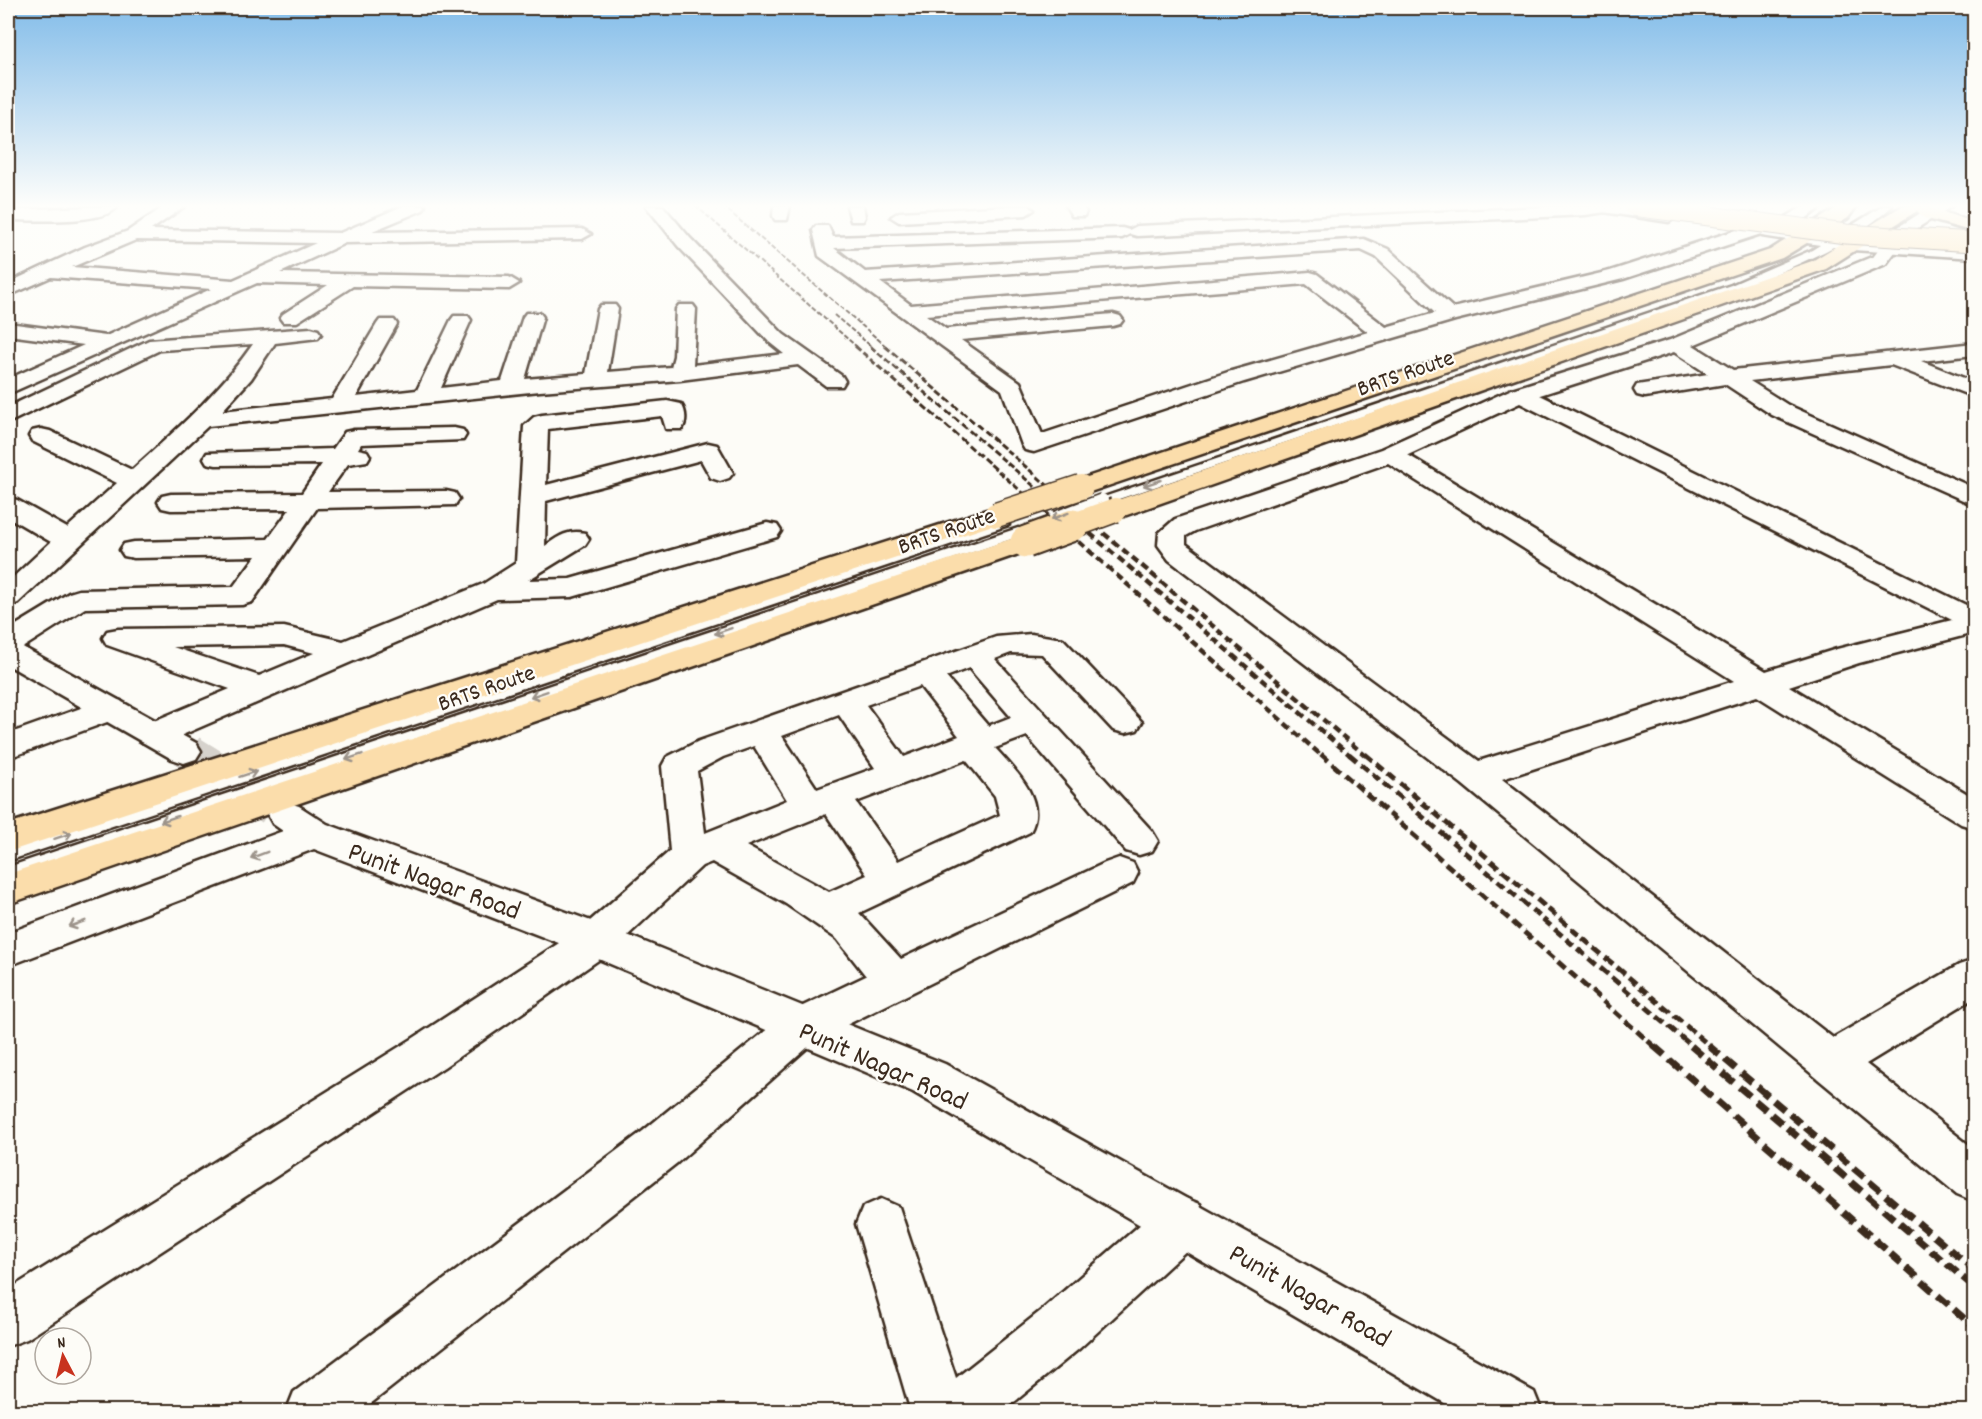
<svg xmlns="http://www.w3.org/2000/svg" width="1982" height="1419" font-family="Dekko,sans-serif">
  <rect width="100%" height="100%" fill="#fdfcf7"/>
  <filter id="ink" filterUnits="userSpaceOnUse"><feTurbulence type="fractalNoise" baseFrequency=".0167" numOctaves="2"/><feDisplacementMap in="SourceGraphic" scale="12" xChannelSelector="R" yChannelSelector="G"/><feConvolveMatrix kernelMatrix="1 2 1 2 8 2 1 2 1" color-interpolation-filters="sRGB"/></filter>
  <g filter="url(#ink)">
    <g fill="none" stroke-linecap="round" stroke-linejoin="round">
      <!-- tertiary-tunnel-far1 -->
      <path stroke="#d6d2cc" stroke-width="31" stroke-dasharray="31 15" stroke-linecap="butt" d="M184 751 191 756"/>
      <!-- tertiary-tunnel -->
      <path stroke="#d6d2cc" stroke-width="39" stroke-dasharray="39 20" stroke-linecap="butt" d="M189 754 282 812"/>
      <!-- service casing -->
      <g stroke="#3b2a1e" stroke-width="5">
        <path id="service" d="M1883 206H1892C1853 244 1788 269 1738 289L1107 503H1097L1095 500 1731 285 1812 250Z
          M1004 518 1009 519V525L8 861V847Z
          M1018 528 1023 529V535L8 881V867Z"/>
      </g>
      <!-- minor casing -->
      <g stroke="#3b2a1e" stroke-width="5">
        <path id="minor" d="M118 206C106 225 30 220 8 220V210Z
          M165 206H185L151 230 340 233 403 206H425L423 210 370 232 582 229 591 234 582 239 345 243 280 273 509 277 519 283 509 289 353 286 297 322H283L280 318 283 314 328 285 257 283 8 394V379L84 345 8 335V323L106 336 211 289 51 277 8 296V283L85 247 128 231ZM136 240 316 243 233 280 72 267Z
          M646 206H663L690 238 783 334 842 376 845 381 842 386H826L798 365 680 380 540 391 208 426 18 603 8 606V582L51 542 8 517V498L17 500 67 528 117 483 32 441 29 436 32 431 41 429 50 431 132 470C175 431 219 393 253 344L160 350 8 423V407L149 340 311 328 318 330 321 334 318 338 275 343 251 379 222 411 332 399 377 324 380 320H394L397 324 356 397 417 390 451 320 454 316H468L471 320 441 388 502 381 523 317 526 313H540L543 317 525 379 586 374 598 309 601 305H615L618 309 608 372 671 367 674 356 676 309 679 305H693L696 309 693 365 784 354 769 342 678 246Z
          M774 206H790L787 220H775L773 216Z
          M847 206H863L865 217 863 221H851Z
          M1012 206H1029L1034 210 1026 215 899 222 891 217 899 212Z
          M1066 206H1082L1086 212 1084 216H1072Z
          M1568 206 1614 207 1612 211 1585 215 1137 236 1130 234 1122 238 834 248 865 272 1364 239 1388 249 1453 308 1610 271 1749 226H1761L1764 230 1761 234 1623 279 1455 320 1244 382 1034 452 1025 450 1022 445 1002 390 819 256 813 230 816 226H828L833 237 1122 228 1129 230 1137 226ZM1361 250 1376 257 1435 313 1386 327 1317 274 1310 272 911 305 880 282ZM1306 284 1368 332 1228 372 1042 434 1020 382 961 340 1113 326 1120 324 1123 320 1120 316 1113 314 946 329 926 315Z
          M1889 243 1898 248 1886 264 1693 345 1733 370 1974 343V355L1921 361 1974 382V397L1891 365 1750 381 1788 405 1974 488V505L1772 415 1725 384 1645 397 1637 395 1634 390 1637 385 1708 374 1674 352 1540 395 1974 609V633L1859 663 1789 686 1974 798V828L1961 824 1757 696 1502 779 1833 1038 1959 965 1974 960V998L1866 1064 1974 1149V1201L1957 1194 1462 784 1169 560 1158 545 1159 533 1175 519 1381 449 1512 389 1670 340 1874 256 1883 244ZM1520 403 1952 620 1837 649 1766 671 1408 455ZM1388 463 1734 681 1479 761 1186 544V536L1195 531Z
          M667 401 681 404C686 411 687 422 682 429H666L662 416 548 429 546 485 708 443 717 445 733 473 729 478 720 481 711 478 701 460 546 501 545 546C558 537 568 529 585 533L589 539 585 545 528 580 570 579 767 523 777 525 781 531 777 537 572 597 497 599 166 742 154 745 142 742 137 734 142 726 230 689 107 645 103 638 107 631 118 629 284 627 343 641 483 584 516 563 524 426 534 417 542 415ZM284 645 314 653 259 676 173 647Z
          M454 428 463 430 466 435 463 440 361 444 358 449 367 451 370 456 367 461 348 464 328 492 446 491 455 493 459 499 455 505 317 508 252 602 242 605 85 608 19 650 8 652V630L69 593 79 590 233 587 256 556 134 558 124 556 120 550 124 544 134 542 268 539 290 509 171 510 162 508 158 502 162 496 171 494 302 493 322 464 216 465 207 463 204 458 207 453 333 449 345 432 354 430Z
          M1031 634 1063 639 1142 722 1137 730 1125 733 1113 730 1042 654 1011 653 995 659 1152 831 1158 841 1152 851 1139 855 1126 851 1027 736 995 748C1015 770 1048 801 1030 832L859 913 901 959 1105 863 1119 858 1133 863 1138 873 1133 883 816 1040 677 1163 360 1412H286L294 1392 643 1131 786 1014 866 976 837 939 786 904 712 862 702 866 610 952 444 1067 27 1339 8 1346V1290L412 1039 582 928 670 851 662 766 667 757 699 741 996 637ZM969 668 1011 717 988 726 946 677ZM920 686 959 736 904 757 866 705ZM839 715 875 768 817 789 782 736ZM754 746 787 800 705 833 697 771 723 757ZM966 760 995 796 1000 815 898 861 856 802ZM826 814 867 875 829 892 746 846Z
          M109 698 121 701 125 709 121 717 8 758V734Z
          M1182 1197 1200 1204 1207 1221 1200 1238 1080 1348 1002 1412H911L856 1224 863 1207 881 1199 899 1207 956 1378 1042 1310 1164 1204Z"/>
      </g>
      <!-- tertiary casing -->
      <g stroke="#3b2a1e" stroke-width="5">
        <path id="tertiary" d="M1589 206C1606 206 1667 204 1677 217L1669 222 1597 211Z
          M1804 206H1823L1794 227 1783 229 1853 240 1974 248V258L1853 250 1768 237 1762 236 1754 228 1757 224 1783 219Z
          M1932 206H1952L1905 236H1893L1890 232Z
          M8 642 19 645 196 743 201 751 196 759 184 763 172 759 8 665Z
          M286 802 299 806 327 824 610 928 945 1064 1534 1392 1542 1412H1460L913 1092 582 952 314 849 8 966V933L283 831 273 824 268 815 273 806Z"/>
      </g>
      <!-- primary casing -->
      <g stroke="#3b2a1e" stroke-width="5">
        <path id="primary" d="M1840 206H1857L1848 218 1782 258 1090 492 1081 495 1072 492 1068 487 1072 482 1770 250Z
          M1902 206H1931L1936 210 1974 222V232L1924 218 1917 211 1826 269 1124 516 1115 518 1106 516 1102 510 1106 504 1812 261Z
          M996 507 1005 509 1009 515 1005 521 8 852V824Z
          M1026 534 1036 536 1040 542 1036 548 8 904V874Z"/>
      </g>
      <!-- service -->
      <use href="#service" fill="#fdfcf7" fill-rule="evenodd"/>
      <!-- minor -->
      <use href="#minor" fill="#fdfcf7" fill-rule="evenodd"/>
      <!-- tertiary -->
      <use href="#tertiary" fill="#fdfcf7" fill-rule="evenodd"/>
      <!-- primary -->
      <use href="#primary" fill="#fbddab" fill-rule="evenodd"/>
      <!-- rail-far4 -->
      <path stroke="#3b2a1e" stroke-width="2" stroke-dasharray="5 2" stroke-linecap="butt" d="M696 206 857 347
        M723 206 887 347
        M834 315 872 347"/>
      <!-- rail-far3 -->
      <path stroke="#3b2a1e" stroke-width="3" stroke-dasharray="7 3" stroke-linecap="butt" d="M855 346 1062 527
        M870 346 1082 527
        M885 346 1096 527"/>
      <!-- rail-far2 -->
      <path stroke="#3b2a1e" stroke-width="4.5" stroke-dasharray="8 4.5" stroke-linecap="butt" d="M1060 525 1322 756
        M1080 525 1351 756
        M1094 525 1366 756"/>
      <!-- rail-far1 -->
      <path stroke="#3b2a1e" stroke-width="5" stroke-dasharray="10 5" stroke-linecap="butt" d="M1321 754 1655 1047
        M1349 754 1693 1047
        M1365 754 1711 1047"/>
      <!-- rail -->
      <path stroke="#3b2a1e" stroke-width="7" stroke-dasharray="14 7" stroke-linecap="butt" d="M1654 1046 1974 1327
        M1691 1046 1974 1287
        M1709 1046 1974 1270"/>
      <!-- service-bridge casing -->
      <g stroke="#3b2a1e" stroke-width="15" stroke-linecap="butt">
        <path id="service-bridge" d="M1055 518 1102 500"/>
      </g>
      <!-- primary-bridge-far2 casing -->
      <g stroke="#3b2a1e" stroke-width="21" stroke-linecap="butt">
        <path id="primary-bridge-far2" d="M1633 206 1846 234 1974 242"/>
      </g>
      <!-- primary-bridge-far1 casing -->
      <g stroke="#3b2a1e" stroke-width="27" stroke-linecap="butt">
        <path id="primary-bridge-far1" d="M996 515 1081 487
          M1069 527 1115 510"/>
      </g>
      <!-- primary-bridge casing -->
      <g stroke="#3b2a1e" stroke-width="35" stroke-linecap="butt">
        <path id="primary-bridge" d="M1026 542 1073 525"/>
      </g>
      <!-- service-bridge -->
      <use href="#service-bridge" stroke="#fdfcf7" stroke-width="12"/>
      <!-- primary-bridge-far2 -->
      <use href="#primary-bridge-far2" stroke="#fbddab" stroke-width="19"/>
      <!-- primary-bridge-far1 -->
      <use href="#primary-bridge-far1" stroke="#fbddab" stroke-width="24"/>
      <!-- primary-bridge -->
      <use href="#primary-bridge" stroke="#fbddab" stroke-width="31"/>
    </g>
    <!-- one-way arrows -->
    <defs><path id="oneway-shaft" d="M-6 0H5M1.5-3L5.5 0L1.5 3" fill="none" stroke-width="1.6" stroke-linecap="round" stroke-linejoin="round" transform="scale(1.5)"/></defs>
    <g stroke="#9c938a">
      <use href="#oneway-shaft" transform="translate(1152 483) rotate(161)"/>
      <use href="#oneway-shaft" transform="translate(1060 516) rotate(160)"/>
      <use href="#oneway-shaft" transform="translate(723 631) rotate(161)"/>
      <use href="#oneway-shaft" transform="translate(539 694) rotate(161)"/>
      <use href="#oneway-shaft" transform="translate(354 757) rotate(161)"/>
      <use href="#oneway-shaft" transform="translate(248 774) rotate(-18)"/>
      <use href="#oneway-shaft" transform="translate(169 819) rotate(161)"/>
      <use href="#oneway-shaft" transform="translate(63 836) rotate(-18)"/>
      <use href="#oneway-shaft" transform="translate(259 855) rotate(159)"/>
      <use href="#oneway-shaft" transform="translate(77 924) rotate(159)"/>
    </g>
  </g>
  <!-- sky -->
  <linearGradient id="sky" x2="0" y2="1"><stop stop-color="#82bce9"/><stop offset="0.51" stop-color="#fefefb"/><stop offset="1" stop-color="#fefefb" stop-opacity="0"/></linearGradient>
  <rect width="1982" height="404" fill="url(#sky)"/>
  <g text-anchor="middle" stroke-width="4.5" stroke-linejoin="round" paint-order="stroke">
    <!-- street labels -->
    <g font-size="24" fill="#3b2a1e" stroke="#fdfcf7">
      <text transform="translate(1405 372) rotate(-19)" y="8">BRTS Route</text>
      <text transform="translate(946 530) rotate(-19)" y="8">BRTS Route</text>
      <text transform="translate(486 687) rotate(-19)" y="8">BRTS Route</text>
    </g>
    <!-- near-street labels -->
    <g font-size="28" fill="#3b2a1e" stroke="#fdfcf7">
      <text transform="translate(435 879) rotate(20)" y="10">Punit Nagar Road</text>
      <text transform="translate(884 1064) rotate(24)" y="10">Punit Nagar Road</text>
      <text transform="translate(1311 1294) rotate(30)" y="10">Punit Nagar Road</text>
    </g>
  </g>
  <!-- margin -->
  <rect width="1982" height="1419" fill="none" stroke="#fdfcf7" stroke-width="30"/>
  <rect x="15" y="15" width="1952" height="1389" fill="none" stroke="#3b2a1e" stroke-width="2" filter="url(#ink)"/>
  <!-- north arrow -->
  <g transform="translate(63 1356) rotate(353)"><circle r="28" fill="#fdfcf7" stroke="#afa8a0" stroke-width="1.5"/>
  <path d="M0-4.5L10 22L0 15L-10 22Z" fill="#c8321e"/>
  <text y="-9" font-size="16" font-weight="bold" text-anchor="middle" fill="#3b2a1e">N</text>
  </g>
</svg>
